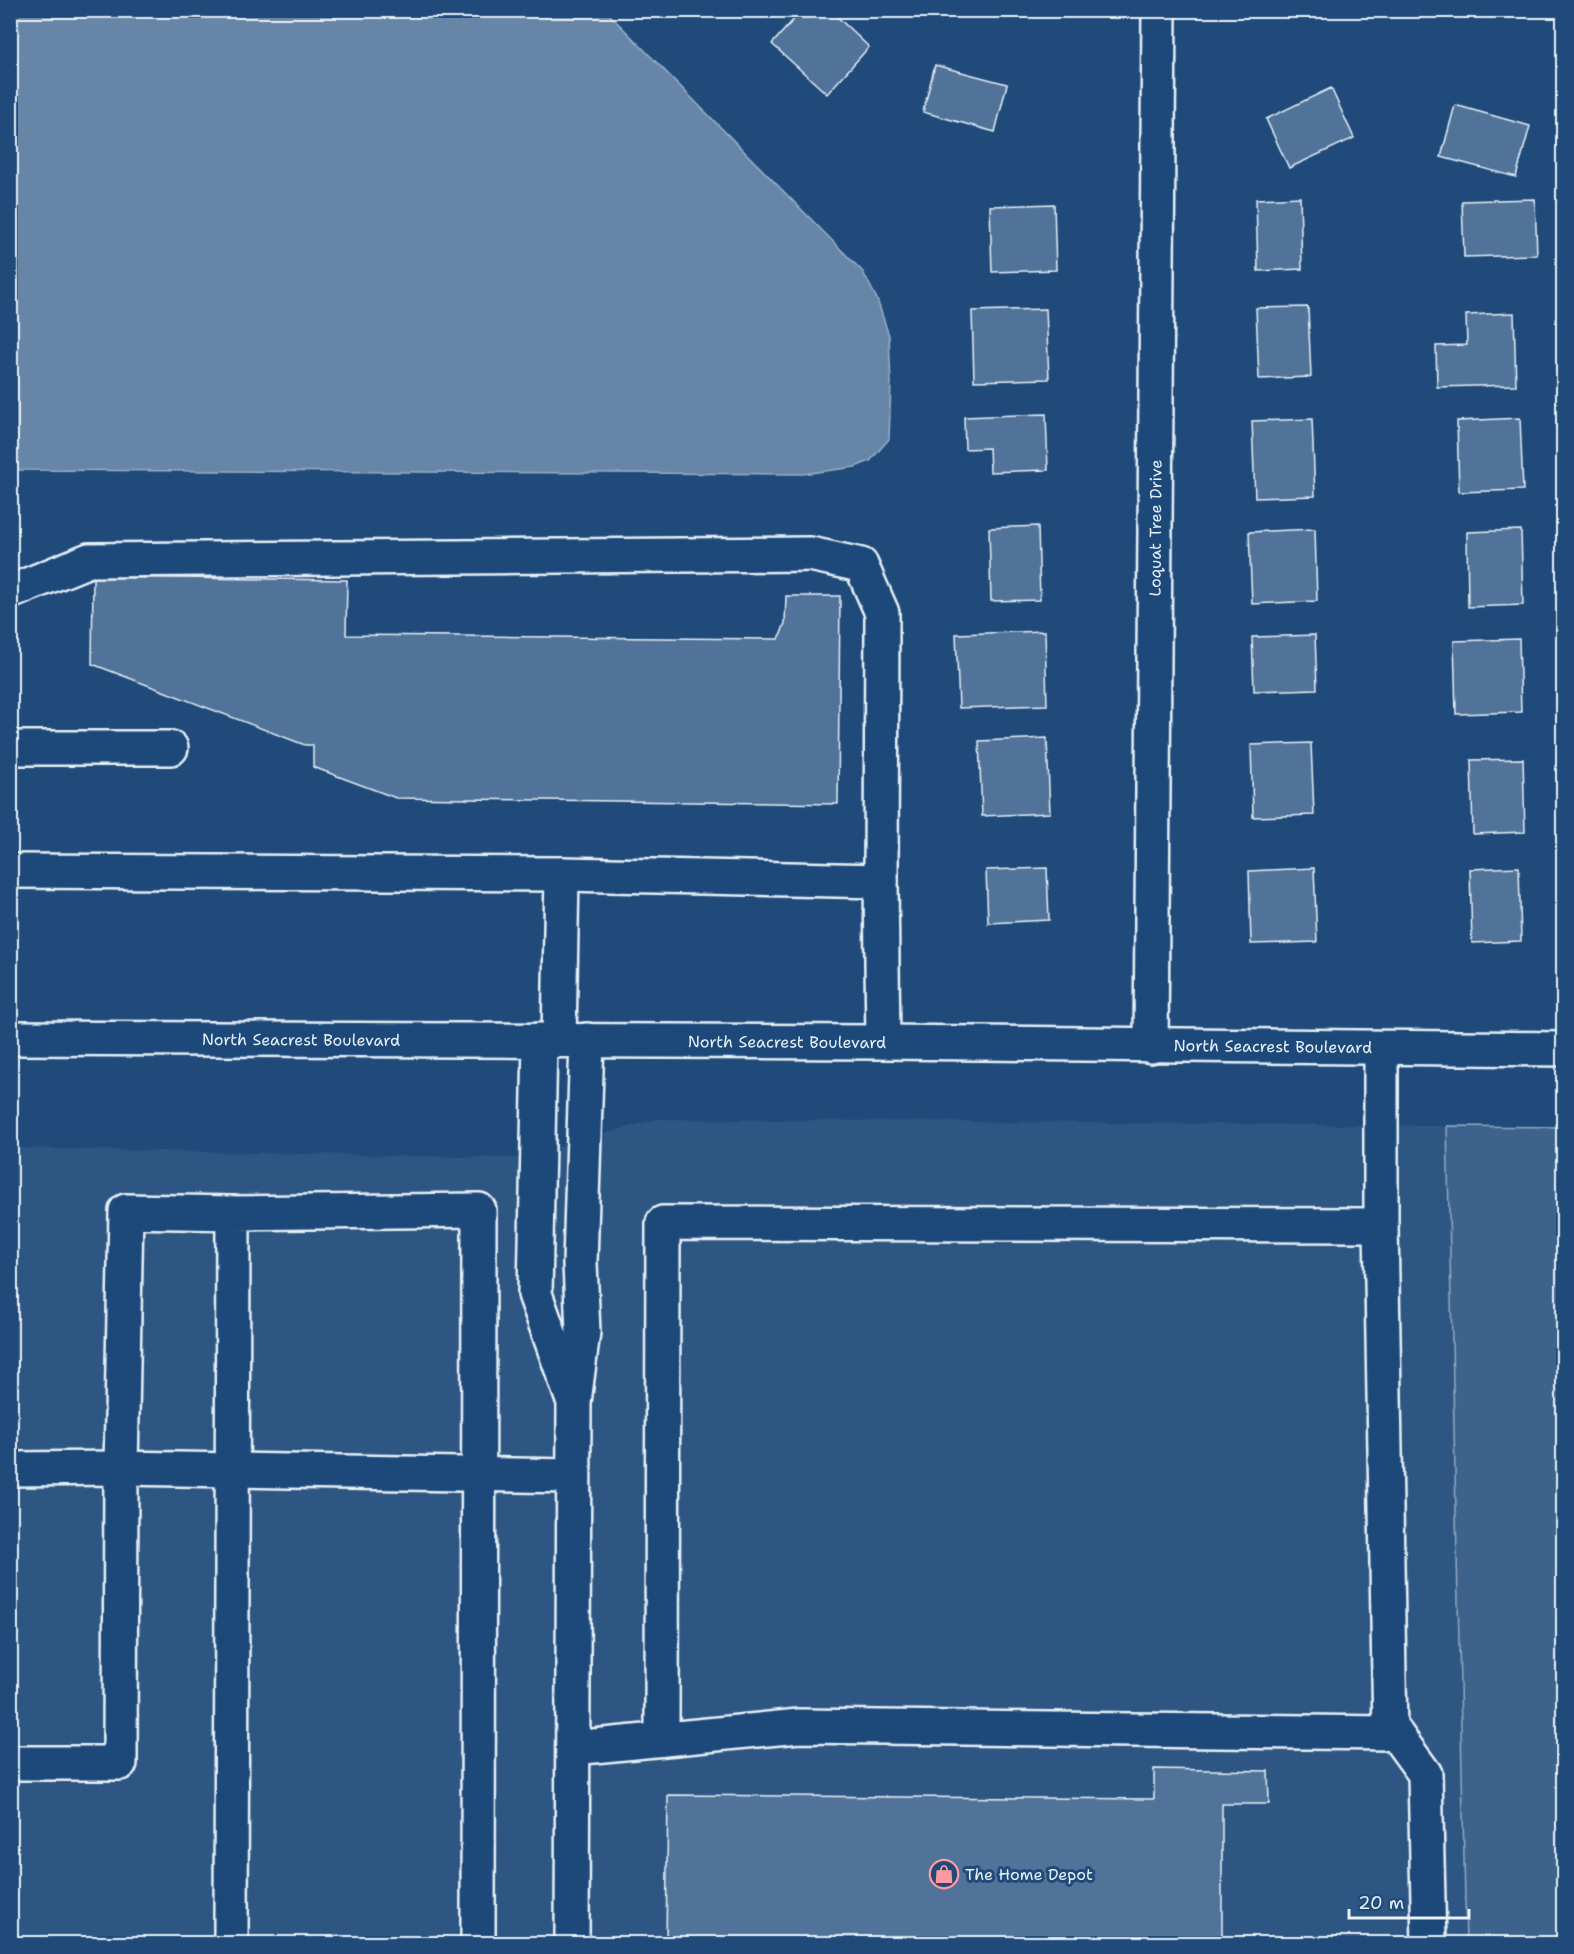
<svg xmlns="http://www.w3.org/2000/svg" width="1574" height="1954" font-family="'Shantell Sans',sans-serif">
  <rect width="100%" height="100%" fill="#1f4a7a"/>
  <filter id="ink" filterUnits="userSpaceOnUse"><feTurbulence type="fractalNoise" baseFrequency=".0167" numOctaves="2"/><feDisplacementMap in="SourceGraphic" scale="12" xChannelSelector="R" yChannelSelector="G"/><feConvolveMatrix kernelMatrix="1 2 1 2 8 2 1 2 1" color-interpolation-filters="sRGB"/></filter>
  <g filter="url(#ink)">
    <!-- built -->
    <path fill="#2e5683" d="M657 1119 1447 1126 1466 1943 11 1944V1148L518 1158Z"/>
    <!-- green -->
    <path fill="#3c628c" stroke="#92aac2" stroke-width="1.5" d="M1447 1126 1563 1127V1943H1466Z"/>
    <!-- water -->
    <path fill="#6685a7" stroke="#9ab0c7" stroke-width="1.5" d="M10 11H606L863 272 877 299 889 336 891 383 889 439 870 461 855 467 803 474 11 470Z"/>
    <!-- building -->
    <path fill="#517399" stroke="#e8f1f8" stroke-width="1.5" d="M802 10H830L869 47 827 94 772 44Z
      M935 65 1007 84 995 132 923 112Z
      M1331 88 1354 138 1289 168 1266 119Z
      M1455 105 1530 126 1516 177 1441 157Z
      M1300 197 1302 269 1258 271 1256 199Z
      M1535 199 1537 255 1464 257 1462 201Z
      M1054 204 1056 270 992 272 990 206Z
      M1308 307 1311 377 1259 379 1256 308Z
      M1046 309 1049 379 974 381 972 311Z
      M1514 313 1516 385 1437 387 1436 346 1467 345 1466 315Z
      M1046 414 1048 470 990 472 989 448 965 449 964 417Z
      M1520 418 1523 490 1459 492 1457 421Z
      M1312 419 1315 496 1255 498 1252 421Z
      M1038 526 1040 600 991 601 989 528Z
      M1315 529 1317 601 1252 604 1249 532Z
      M1521 530 1523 605 1468 607 1467 532Z
      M93 577 347 580 346 635 779 639 785 623 786 596H840L838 804 396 798 313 767V745H305L92 664Z
      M1045 631 1047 705 959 708 956 634Z
      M1315 635 1317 689 1254 691 1252 637Z
      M1519 639 1521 712 1456 714 1454 641Z
      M1047 738 1050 813 982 816 979 741Z
      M1311 743 1314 815 1253 817 1251 745Z
      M1523 759 1525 832 1473 834 1471 760Z
      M1519 867 1521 941 1472 943 1470 869Z
      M1047 868 1049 920 988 923 986 870Z
      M1314 868 1317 942 1251 944 1249 871Z
      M1154 1769 1268 1771 1269 1804H1222V1944H666L668 1795 1154 1799Z"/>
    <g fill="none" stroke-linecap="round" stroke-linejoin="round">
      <!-- minor casing -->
      <g stroke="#e8f1f8" stroke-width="38">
        <g id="minor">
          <path d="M10 592 89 560 810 554 861 565 882 613 881 881 883 1042"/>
          <path d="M10 748H171"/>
          <path d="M10 871 562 874 881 881"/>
          <path id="s1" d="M10 1038 883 1042 1564 1049"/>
          <path d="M540 1040 535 1294 571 1395"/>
          <path d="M559 1040 562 874"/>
          <path id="s2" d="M1151 1046 1159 10"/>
          <path d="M233 1213 126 1211 121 1468 573 1476"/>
          <path d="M10 1469 121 1468 120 1763H10"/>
          <path d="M1390 1726 1425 1774 1429 1944"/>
          <path d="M662 1739 663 1223 1381 1225"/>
          <path d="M573 1748 799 1726 1390 1733 1381 1225V1048"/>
          <path d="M231 1944 233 1213 479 1210 478 1944"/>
          <path d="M572 1944 574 1402 583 1332 580 1263 587 1040"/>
        </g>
      </g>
      <!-- minor -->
      <use href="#minor" stroke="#1f4a7a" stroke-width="33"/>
    </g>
  </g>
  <!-- icons -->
  <defs>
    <g id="shop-ring" transform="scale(1.5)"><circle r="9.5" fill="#1f4a7a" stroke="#ff9aa2" stroke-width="1.5"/><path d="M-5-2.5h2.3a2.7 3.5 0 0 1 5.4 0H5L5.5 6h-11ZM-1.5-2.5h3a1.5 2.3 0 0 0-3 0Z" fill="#ff9aa2"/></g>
  </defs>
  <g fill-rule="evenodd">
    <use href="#shop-ring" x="944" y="1874"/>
  </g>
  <g text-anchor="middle" stroke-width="6" stroke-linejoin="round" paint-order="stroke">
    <!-- street labels -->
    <g font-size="16" fill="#e8f1f8" stroke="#1f4a7a">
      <text dy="6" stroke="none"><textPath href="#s2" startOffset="518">Loquat Tree Drive</textPath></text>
      <text dy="6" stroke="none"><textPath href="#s1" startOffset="291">North Seacrest Boulevard</textPath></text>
      <text dy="6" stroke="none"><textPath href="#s1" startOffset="777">North Seacrest Boulevard</textPath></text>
      <text dy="6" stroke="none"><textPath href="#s1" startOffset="1263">North Seacrest Boulevard</textPath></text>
    </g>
    <!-- poi labels -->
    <g font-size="16" fill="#e8f1f8" stroke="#1f4a7a" text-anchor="start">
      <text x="965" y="1880">The Home Depot</text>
    </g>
  </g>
  <!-- margin -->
  <rect width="1574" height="1954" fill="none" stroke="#1f4a7a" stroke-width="36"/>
  <rect x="18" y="18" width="1538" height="1918" fill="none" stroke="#e8f1f8" stroke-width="2" filter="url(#ink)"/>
  <!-- scale -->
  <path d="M1349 1909v9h120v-9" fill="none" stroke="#e8f1f8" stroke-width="3"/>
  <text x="1358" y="1909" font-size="18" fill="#e8f1f8" stroke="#1f4a7a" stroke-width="4.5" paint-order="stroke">20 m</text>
</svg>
